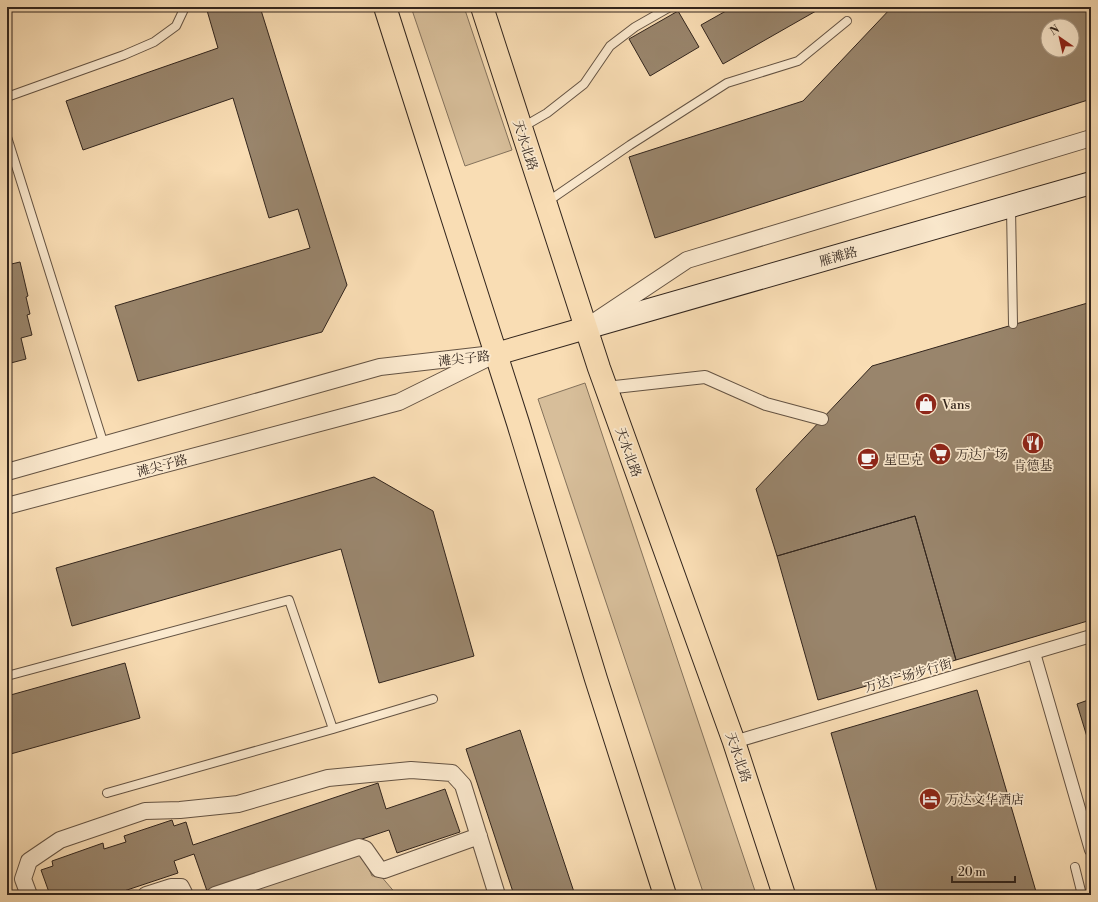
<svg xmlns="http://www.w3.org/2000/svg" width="1098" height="902" font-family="'Libre Bodoni','Noto Serif SC',serif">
  <rect width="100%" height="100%" fill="#f9ddb4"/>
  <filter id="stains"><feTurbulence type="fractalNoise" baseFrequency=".005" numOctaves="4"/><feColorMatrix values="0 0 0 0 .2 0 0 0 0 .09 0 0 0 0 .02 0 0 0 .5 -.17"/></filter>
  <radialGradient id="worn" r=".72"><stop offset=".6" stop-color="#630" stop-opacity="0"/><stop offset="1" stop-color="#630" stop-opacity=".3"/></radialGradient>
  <!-- green -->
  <path fill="#d7be9a" stroke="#84725c" d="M411 7H464L512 150 465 166Z
    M585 383 756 894 752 895H704L538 399Z
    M360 853 367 864 372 876 380 875 397 895H232Z"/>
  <!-- building -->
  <path fill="#99856c" stroke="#32251d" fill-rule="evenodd" d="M206 7H260L347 285 322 332 138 381 115 306 310 248 298 209 269 218 233 98 83 150 66 101 218 48Z
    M733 7H823L723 64 701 25Z
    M892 7H1091V99L655 238 629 157 803 101ZM1048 26H1072V50H1048Z
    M678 11 699 47 650 76 629 39Z
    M20 262 28 296 26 297 30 314 27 315 32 335 21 338 26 359 7 364V265Z
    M1091 302V620L956 660 915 516 777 556 756 489 872 366Z
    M374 477 433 511 474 656 379 683 341 549 72 626 56 568Z
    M915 516 956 660 818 700 777 556Z
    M125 663 140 718 7 755V696Z
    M977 690 1037 895H878L831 733Z
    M1091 699V750L1077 704Z
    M520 730 575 895H514L466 749Z
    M378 783 386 809 445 789 460 832 397 853 389 830 207 891 194 854 174 861 178 873 112 895H76V894L50 895 41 870 53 866 52 861 103 843 104 849 126 842 124 836 172 820 174 826 186 822 193 845Z"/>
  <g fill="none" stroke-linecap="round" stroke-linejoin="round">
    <!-- service casing -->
    <g stroke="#645343" stroke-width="10">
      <path id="service" d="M7 97 124 55 154 42 176 26 185 7
        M521 128 547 113 584 84 610 46 635 27 670 7
        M7 137 104 445
        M547 202 630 145 727 83 798 61 847 21
        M1011 208 1013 324
        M7 676 289 600 333 729
        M107 793 333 729 433 699
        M1075 867 1082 895"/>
    </g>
    <!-- pedestrian casing -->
    <g stroke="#645343" stroke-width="14">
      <path id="pedestrian" d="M606 388 705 377 766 404 822 419
        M1034 653 1091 850
        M734 742 1091 636"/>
    </g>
    <!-- minor casing -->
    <g stroke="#645343" stroke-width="18">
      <path id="minor" d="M597 320 687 260 1091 138
        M7 472 380 367 484 355
        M7 506 399 402 496 354
        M29 895 23 879 29 861 60 840 145 811 180 810 238 804 328 778 411 770 452 773 463 785 497 895
        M146 895 171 887H181L185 895
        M215 895 359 847 365 849 379 869 384 870 479 836"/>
    </g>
    <!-- secondary casing -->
    <g stroke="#32251d" stroke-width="24">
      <path id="secondary" d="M586 328 1091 183"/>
    </g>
    <!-- primary casing -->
    <g stroke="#32251d" stroke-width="24">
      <path id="primary" d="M385 7 518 423 596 679 665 895
        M482 7 599 368 734 742 784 895
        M496 354 586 328"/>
    </g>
    <!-- service -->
    <use href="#service" stroke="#fbe9ce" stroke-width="8"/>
    <!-- pedestrian -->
    <use href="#pedestrian" stroke="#fbe9ce" stroke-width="12"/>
    <!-- minor -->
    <use href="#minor" stroke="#fbe9ce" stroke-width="16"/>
    <!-- secondary -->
    <use href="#secondary" stroke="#fbe9ce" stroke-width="22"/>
    <!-- primary -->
    <use href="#primary" stroke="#f9ddb4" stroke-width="22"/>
  </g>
  <!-- icons -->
  <defs>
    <g id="shop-disc" transform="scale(1.15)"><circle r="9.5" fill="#8f2418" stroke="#fbe9ce"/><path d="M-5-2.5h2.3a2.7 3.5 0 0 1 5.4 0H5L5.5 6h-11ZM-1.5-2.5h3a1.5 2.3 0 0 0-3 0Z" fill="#fff"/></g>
    <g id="restaurant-disc" transform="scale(1.15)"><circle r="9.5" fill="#8f2418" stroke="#fbe9ce"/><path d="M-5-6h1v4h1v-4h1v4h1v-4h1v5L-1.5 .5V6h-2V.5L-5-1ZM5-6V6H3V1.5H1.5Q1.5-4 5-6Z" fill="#fff"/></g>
    <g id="supermarket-disc" transform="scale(1.15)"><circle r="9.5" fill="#8f2418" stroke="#fbe9ce"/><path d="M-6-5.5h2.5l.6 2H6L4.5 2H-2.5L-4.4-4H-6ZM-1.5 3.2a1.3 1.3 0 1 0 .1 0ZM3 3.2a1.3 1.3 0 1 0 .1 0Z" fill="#fff"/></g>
    <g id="cafe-disc" transform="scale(1.15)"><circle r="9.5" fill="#8f2418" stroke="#fbe9ce"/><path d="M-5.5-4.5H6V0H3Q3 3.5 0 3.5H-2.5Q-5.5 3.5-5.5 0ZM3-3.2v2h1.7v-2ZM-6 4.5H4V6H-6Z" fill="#fff"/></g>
    <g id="hotel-disc" transform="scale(1.15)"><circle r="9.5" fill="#8f2418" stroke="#fbe9ce"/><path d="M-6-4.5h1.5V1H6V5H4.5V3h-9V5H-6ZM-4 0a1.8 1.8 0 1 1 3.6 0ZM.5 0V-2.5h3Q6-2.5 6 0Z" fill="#fff"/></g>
  </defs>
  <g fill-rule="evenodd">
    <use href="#shop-disc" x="926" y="404"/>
    <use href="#restaurant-disc" x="1033" y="443"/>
    <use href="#supermarket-disc" x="940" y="454"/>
    <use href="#cafe-disc" x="868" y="459"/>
    <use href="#hotel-disc" x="930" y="799"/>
  </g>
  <g text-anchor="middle" stroke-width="3.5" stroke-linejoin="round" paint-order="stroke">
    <!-- street labels -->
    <g font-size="13" fill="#32251d" stroke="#fbe9ce">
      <text transform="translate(526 145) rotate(72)" y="5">天水北路</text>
      <text transform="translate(838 256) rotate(-16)" y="5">雁滩路</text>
      <text transform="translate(464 358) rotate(-6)" y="5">滩尖子路</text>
      <text transform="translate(629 452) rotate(70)" y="5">天水北路</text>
      <text transform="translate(162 465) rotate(-15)" y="5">滩尖子路</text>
      <text transform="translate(908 675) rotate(-16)" y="5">万达广场步行街</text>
      <text transform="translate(739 757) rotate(71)" y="5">天水北路</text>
    </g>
    <!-- poi labels -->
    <g font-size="13" fill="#32251d" stroke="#fbe9ce" text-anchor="start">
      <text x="942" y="409">Vans</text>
      <text x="956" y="459">万达广场</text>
      <text x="884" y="464">星巴克</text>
      <text x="1033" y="470" text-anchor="middle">肯德基</text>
      <text x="946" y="804">万达文华酒店</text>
    </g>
  </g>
  <!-- margin -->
  <rect width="1098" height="902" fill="none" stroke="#f9ddb4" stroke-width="24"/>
  <rect x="8" y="8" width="1082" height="886" fill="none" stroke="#32251d" stroke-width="2"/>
  <rect x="12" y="12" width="1074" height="878" fill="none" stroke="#32251d"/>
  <!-- north arrow -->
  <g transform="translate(1060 38) rotate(326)"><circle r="19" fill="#fbe9ce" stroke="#ab9b87"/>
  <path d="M0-3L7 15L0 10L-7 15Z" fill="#8f2418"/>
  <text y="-6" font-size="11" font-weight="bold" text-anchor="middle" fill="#32251d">N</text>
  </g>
  <!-- scale -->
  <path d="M952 876v6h63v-6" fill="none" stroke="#32251d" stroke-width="2"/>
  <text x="958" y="876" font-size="12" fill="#32251d" stroke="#fbe9ce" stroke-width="3" paint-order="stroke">20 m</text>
  <rect width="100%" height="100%" filter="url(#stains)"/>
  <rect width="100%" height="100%" fill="url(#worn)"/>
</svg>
